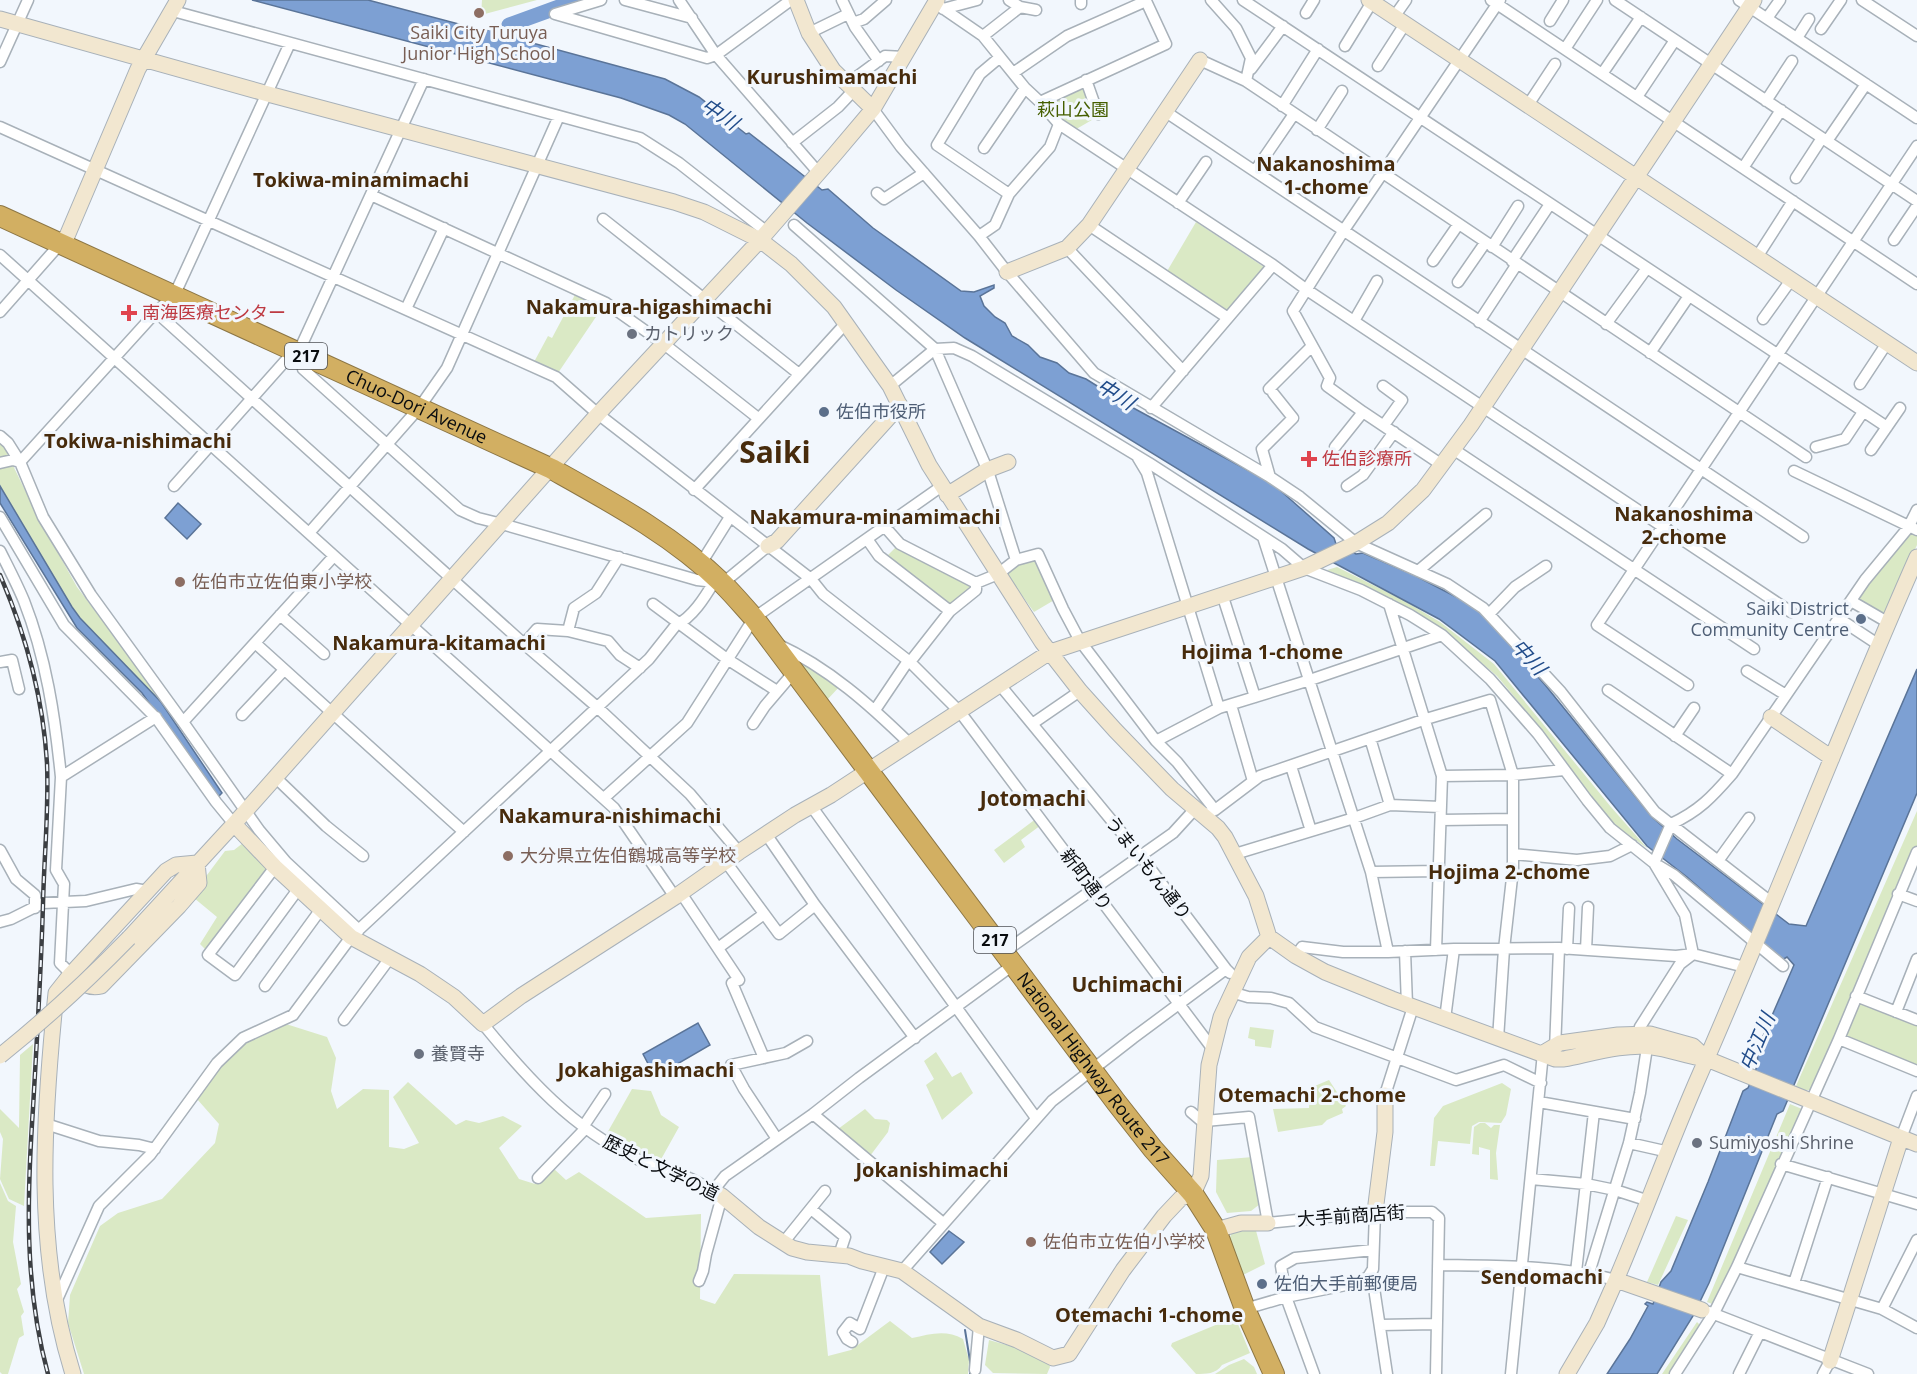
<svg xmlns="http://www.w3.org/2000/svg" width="1917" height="1374" font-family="'Open Sans','Noto Sans JP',sans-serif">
  <rect width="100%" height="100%" fill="#f2f7fd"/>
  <!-- green -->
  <path fill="#dae9c5" d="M482 0H537L481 15Z
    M1084 83 1097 117 1073 131 1045 104Z
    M1196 222 1264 267 1228 315 1166 273Z
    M577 291 604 305 558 373 534 362 548 336 552 338Z
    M0 443 4 447 38 517 77 587 121 645 161 702 80 618 72 607 0 486Z
    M1910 529 1917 535V545L1882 618 1855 601Z
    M897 546 974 584V588L950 608 885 558Z
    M1037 557 1056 599 1034 612 1005 572Z
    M1337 567 1403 600 1440 622 1494 664 1611 807 1647 848 1611 823 1547 736 1497 676 1438 626 1327 570Z
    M797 656 840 686 827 700 794 659Z
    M1917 811V846L1811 1090H1801L1796 1086Z
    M1037 818 1041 825 1021 840 1025 847 1004 863 994 850Z
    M243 843 269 868 207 951 200 944 217 917 194 898 204 879 225 851 234 850Z
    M1857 999 1917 1022V1070L1841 1038Z
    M286 1024 327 1037 336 1058 331 1091 337 1109 363 1089 389 1090V1147L404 1149 419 1143 393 1097 408 1082 456 1125 466 1120 479 1123 503 1116 522 1126 499 1148 519 1179 535 1184 553 1168 566 1180 579 1172 646 1218 701 1214 700 1299 715 1304 734 1274 820 1275 828 1356 851 1350 890 1321 912 1338C930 1334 946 1329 963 1339L969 1360 968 1374H84L68 1323 70 1295 100 1226 118 1213 162 1199 215 1143 219 1124 197 1099C216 1062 245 1034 286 1024Z
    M1250 1027 1274 1030 1271 1048 1255 1046V1040L1248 1038Z
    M33 1044 24 1206 9 1199 0 1179 3 1139 0 1132V1109L19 1128 20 1055Z
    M936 1052 952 1077 961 1072 973 1093 942 1120 926 1085 934 1079 924 1061Z
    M1329 1080 1346 1106 1342 1109 1343 1113 1327 1120 1322 1125 1278 1132 1273 1109 1309 1108 1310 1088Z
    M1502 1083 1511 1089 1506 1115 1501 1123 1479 1122 1472 1126 1470 1144 1438 1141 1435 1166H1430L1434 1118 1443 1106Z
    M632 1089 651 1091 661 1115 679 1127 659 1163 606 1135Z
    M1790 1104 1802 1109 1715 1305 1707 1302Z
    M865 1109 875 1119 887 1120 890 1123 888 1132 870 1156 838 1129Z
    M1480 1123H1485L1491 1128 1494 1125H1500L1496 1153 1498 1180 1490 1179V1150L1479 1147V1155L1472 1154 1474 1127Z
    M1253 1157 1260 1204 1251 1211 1227 1213 1216 1192 1217 1160Z
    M0 1183 8 1201 16 1206 13 1242 21 1284 17 1289 24 1312 21 1316 24 1335 19 1338 8 1374H2L0 1372Z
    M1676 1216 1688 1220 1658 1285 1647 1282Z
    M1255 1227 1265 1264 1241 1276 1228 1242 1232 1232Z
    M1235 1317 1250 1353 1222 1365C1216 1374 1206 1374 1196 1374L1171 1346 1172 1343Z
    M1697 1322 1701 1326 1673 1374H1662Z
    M989 1340 1024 1350 1049 1363 1050 1367 1047 1374 993 1373 985 1365Z
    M1244 1359 1254 1367 1257 1374H1215L1229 1365Z"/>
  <!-- water -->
  <path fill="#7da0d3" stroke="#5a7498" stroke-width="1.5" d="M252 0H368L485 31 525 16 528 21 525 41 665 79 699 97 746 134 749 133 822 190 828 189 873 228 961 291 974 292 994 285V288L980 296 984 306 995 317 1005 323 1012 336 1028 345 1040 357 1057 363 1069 373 1086 379 1126 404 1273 484 1334 538 1336 544 1356 554 1363 553 1414 575 1464 601 1484 615 1546 686 1652 817 1677 839 1789 924 1806 926 1917 669V793L1783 1111 1777 1114 1709 1283 1693 1316 1657 1374H1607L1630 1339 1648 1306 1645 1304 1647 1302 1653 1304 1661 1282 1671 1271 1708 1182 1743 1091 1748 1088 1758 1064 1757 1050 1794 965 1787 957 1782 960 1687 877 1647 846 1495 661 1439 619 1308 549 965 338 896 290 807 223 685 124 669 115 621 98Z
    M0 486 72 607 80 618 161 702 222 793 217 798 142 693 77 628 0 503Z
    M178 503 201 524 187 539 165 518Z
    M698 1023 710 1045 655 1077 643 1054Z
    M949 1231 964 1242 942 1264 930 1252Z"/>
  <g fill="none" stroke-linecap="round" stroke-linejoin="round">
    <!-- stream -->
    <path stroke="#5a7498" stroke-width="2" d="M965 1330 970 1361V1374"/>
    <!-- river -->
    <path stroke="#7da0d3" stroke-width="15" d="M509 25 578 0"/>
    <!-- street casing -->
    <g stroke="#a8b1b9" stroke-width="13">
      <path id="street" d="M601 0 555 14 707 58 716 55 791 0
        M625 0 692 18
        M679 0 716 55 818 172
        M842 0 855 27 879 61
        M1009 0 1020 7 1036 10
        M1081 0V4
        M1211 0 1236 28 1251 58 1246 81
        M1243 0 1887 427
        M1491 0 1917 284
        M1615 0 1917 201
        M1739 0 1917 118
        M1862 0 1917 36
        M935 3 983 36 1025 88 1040 102 1059 124 1273 265 1307 290 1791 612
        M943 9 977 0
        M173 11 640 138 679 163 767 232
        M1306 13 1314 0
        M1770 14 1780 0
        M1394 17 1406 0
        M1550 21 1563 0
        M853 23 864 19 886 0
        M1821 29 1841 0
        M809 33 848 14
        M983 36 1020 7
        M1797 38 1809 19
        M1345 46 1372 2
        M1565 49 1597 0
        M999 58 980 74 937 145 1009 194
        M1200 60 1246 81 1806 457
        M0 62 28 0
        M1378 66 1405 24
        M1251 69 1283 26
        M1013 73 1067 36 1146 1 1166 44 1040 102
        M1602 74 1641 17
        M1086 80 1098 114
        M847 84 885 56 904 57
        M1637 97 1675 40
        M1766 101 1792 61
        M1528 105 1555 64
        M1282 106 1318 49
        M873 109 901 147 979 236 1007 272 1094 373 1270 477 1300 497 1356 543 1447 584 1483 608 1561 692 1655 812 1772 903
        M1166 112 1803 537
        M0 127 556 377 598 414 811 579 823 594 910 662 960 712 1212 1048
        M1317 130 1342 91
        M1827 141 1866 84
        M792 143 838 107 854 90
        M984 148 1025 88
        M1743 168 1781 110
        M1255 171 1294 114
        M1796 178 1822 138
        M877 193 884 199 924 173
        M371 195 606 303 664 344 758 418
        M1178 203 1206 162
        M603 219 799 374
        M794 225 935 349 988 471 1016 560 998 574 976 583V590L950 611 910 662
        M1089 225 1228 318
        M979 236 995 225 1009 194 1050 147 1059 124
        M1894 240 1917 206
        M1492 247 1518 206
        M1067 248 1183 371
        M0 255 614 808 675 897
        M1757 257 1793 201
        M1433 261 1458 225
        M1512 261 1550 204
        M1458 282 1485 243
        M406 309 444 228
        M0 312 60 244
        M156 312 524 644 597 707 690 794 739 852
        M1763 319 1791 280
        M1354 321 1377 281
        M1479 322 1517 264
        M1606 324 1647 268
        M298 353 424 79
        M1650 353 1689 296
        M306 356 303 369 460 510 478 518 502 524 697 580 723 583 768 546
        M1860 384 1887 343
        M890 386 935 349 954 348 972 356 1149 463 1282 549 1304 568 1361 590 1410 615 1442 635 1490 679 1538 734 1587 800 1610 828 1654 863 1674 875 1783 966
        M1383 386 1402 400 1384 425
        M1269 389 1312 346
        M1151 408 1273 265
        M0 436 8 443 20 462 43 517 91 595 183 722 259 830 286 862 359 930
        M1335 447 1363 412
        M1816 447 1845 439 1863 412
        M1453 449 1754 649
        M1871 450 1900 408
        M1138 458 1147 473 1219 708
        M20 462 156 312 174 296 290 43
        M0 463 13 460 20 462
        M1442 465 1363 412 1327 386 1330 378 1293 311 1344 230 1500 0
        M1794 471 1917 530
        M1270 477 1262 449 1293 418 1273 393
        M174 486 294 351
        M1347 486 1363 475 1394 432
        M694 490 846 323
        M0 517 64 625 157 719 216 802 234 824
        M885 527 900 544 976 583
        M309 533 419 408 447 368 559 116
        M1263 537 1371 872 1388 952
        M867 539 879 556 950 611
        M0 551C8 567 17 584 24 601 46 657 55 717 61 777
        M1016 560 1038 554 1063 609 1080 641 1156 741 1177 762 1215 810
        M700 565 730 517
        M1418 571 1486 514
        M1222 594 1255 697
        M1851 601 1889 623
        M653 604 727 659 777 691
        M1389 604 1442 776 1436 950
        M1489 614 1515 587 1546 566
        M280 615 324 654
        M1838 618 1879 645
        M568 631 574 608 596 593 619 557
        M255 643 464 832
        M524 644 537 629 568 631 608 641 620 655 640 668
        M777 644C829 668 870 705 910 744
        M0 662 12 660 19 689
        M1747 671 1786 695
        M1000 685 1140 855 1226 969 1230 973
        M1688 685 1597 625 1917 146
        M1608 690 1732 774
        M1231 705 1253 781
        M875 710 908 661
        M242 715 284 670
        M183 722 334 556
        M753 724 765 706 794 672
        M1032 724 1080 691
        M1675 736 1694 708
        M1370 738 1390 805
        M1156 741 1219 708 1310 680 1442 635
        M1291 766 1311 831
        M1442 776 1513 775 1564 770
        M275 777 326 826 363 856
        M604 798 687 723 754 618 942 486
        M812 807 1036 1118
        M1202 816 1215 810 1260 776 1426 719 1490 700 1513 775V869L1504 949 1498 1039
        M1441 820 1513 819
        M766 834 815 905 915 1038
        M0 850 16 879 35 895V908
        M1235 854 1354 818 1390 805 1441 807
        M1513 854 1577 860 1610 856 1632 845
        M1718 861 1749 818
        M726 862 779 934 815 905
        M275 867 208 955 235 975 299 888
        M1371 872 1439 871
        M681 893 739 980 732 983 764 1058
        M1898 894 1917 901
        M0 922 11 919 43 903 86 901 136 889 148 891
        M718 948 764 914
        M1567 949 1569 908
        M1586 950 1588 907
        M1405 951 1407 1005
        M1004 952 1173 833 1194 810
        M1693 954 1685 915 1654 863 1671 824C1699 811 1712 797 1732 774L1865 580 1908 528 1917 510
        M1296 956 1302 947 1343 952H1388L1454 949 1559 948 1676 956 1693 954 1745 967
        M71 974 60 963 64 884 56 870 61 777 156 717
        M265 986 321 909
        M1231 992 1248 997 1271 998 1289 1003 1315 1027 1456 1080 1504 1065 1541 1083
        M1856 996 1917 1020
        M1896 1012 1917 959
        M1445 1019 1454 949
        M344 1020 390 958
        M483 1024C528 1079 572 1128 637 1159 654 1167 672 1171 689 1178 697 1181 705 1187 713 1191L725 1176 813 1114 859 1078 1013 965
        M1839 1039 1917 1071
        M1636 1040 1640 1027 1680 964 1693 954
        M1555 1050 1559 948
        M1385 1095 1413 1007
        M1539 1102 1635 1119
        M1191 1112 1205 1124
        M813 1114 943 1223
        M1205 1121 1249 1117 1268 1223 1375 1212H1432L1439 1218 1436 1374
        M46 1124 99 1141 139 1145 155 1149
        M583 1127 605 1094
        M1901 1138 1917 1096
        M777 1139 744 1089 731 1065 786 1053 807 1041
        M1629 1143 1669 1152
        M1781 1164 1917 1204
        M538 1178 585 1129
        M1531 1179 1586 1184 1615 1190 1649 1201
        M811 1209 845 1237 839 1255
        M783 1243 825 1191
        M1438 1265C1498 1266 1559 1265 1616 1280
        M1737 1267 1882 1309 1917 1328
        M902 1271 1052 1101 1133 1038 1226 969
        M1576 1272 1594 1112
        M1589 1273 1629 1143 1640 1093 1648 1041
        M1368 1277 1374 1288 1387 1374
        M699 1281 703 1271 706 1254 722 1196
        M1794 1283 1828 1177
        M56 1302 99 1206 150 1155 217 1063 243 1038 293 1015 351 937 649 659 676 625C692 618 705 597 714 582
        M1245 1309 1286 1297 1356 1283 1368 1277 1373 1269 1375 1212
        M1882 1309 1917 1240
        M1709 1312 1868 1374
        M1380 1325 1436 1324
        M852 1342 847 1339 843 1332 850 1323 860 1329 884 1267
        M975 1370 979 1326
        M1314 1374 1286 1297 1281 1266 1295 1258 1373 1250
        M1511 1374 1543 1053
        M1675 1374 1714 1313 1737 1267 1839 1039 1917 852
        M1739 1374 1760 1332
        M1823 1374 1830 1361"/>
    </g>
    <!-- secondary casing -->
    <g stroke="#a8b1b9" stroke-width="17">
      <path id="secondary" d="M796 0 809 33 833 70 873 109
        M1369 0 1917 363
        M0 19 268 94 674 202 704 212 760 240 791 264 834 307 890 386 929 465 1042 642 1080 691 1115 730 1172 789 1218 828 1225 837 1256 896 1269 937 1249 957 1221 1017 1209 1065 1201 1176 1193 1194 1181 1198 1164 1216 1123 1270 1069 1354 1053 1358 1017 1340 979 1326 902 1271 862 1261 849 1256 807 1252 792 1248 759 1227 722 1196 713 1191
        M60 244 67 236 138 69 178 0
        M1007 272 1067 248 1089 225 1200 60
        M947 495 987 470 1008 462
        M768 546 777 541 900 405
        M1771 717 1832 758
        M234 824 275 867 351 937 420 974 454 997 483 1024 521 996 675 897 739 852 795 815 831 795 1050 652 1304 568 1356 543 1388 523 1423 490 1471 425 1754 0
        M1269 937 1296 956 1325 972 1392 999 1555 1059H1564C1590 1054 1626 1043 1652 1047 1670 1049 1688 1057 1707 1059L1917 1144
        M129 938 234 824 598 414 760 240 835 154 873 109 937 0
        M71 974C80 983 89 989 101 986L179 906 199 883 197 863 176 865 166 871 71 974 56 993C43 1120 34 1250 73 1374
        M1543 1053 1560 1043 1618 1035 1650 1034 1693 1046 1707 1059
        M1375 1212 1385 1132V1095
        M1216 1230 1241 1223H1268
        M1616 1280 1702 1310
        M1830 1361 1901 1138
        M1567 1374 1597 1323 1616 1280C1645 1212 1670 1142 1700 1074 1775 903 1841 728 1917 557"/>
    </g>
    <!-- highway casing -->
    <g stroke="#8c7645" stroke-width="22">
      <g id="highway">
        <path id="s1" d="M0 216 552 469C611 502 674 536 723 584 734 595 744 607 754 618L1116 1102 1153 1149 1193 1194 1216 1230 1245 1309 1274 1374"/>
      </g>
    </g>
    <!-- street -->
    <use href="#street" stroke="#fff" stroke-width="10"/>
    <!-- secondary -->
    <use href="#secondary" stroke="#f2e7d0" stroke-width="15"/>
    <!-- highway -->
    <use href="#highway" stroke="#d2af62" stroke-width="20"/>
    <!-- rail casing -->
    <g stroke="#3c3f43" stroke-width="4.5">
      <path id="rail" d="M0 575C26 635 43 697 47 763 49 810 44 857 43 904 41 972 37 1040 33 1108 27 1197 24 1287 48 1374"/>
    </g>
    <!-- rail -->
    <use href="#rail" stroke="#f2f7fd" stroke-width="2" stroke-dasharray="7" stroke-linecap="butt"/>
    <!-- secondary-bridge casing -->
    <g stroke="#a8b1b9" stroke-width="17" stroke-linecap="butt">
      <path id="secondary-bridge" d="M0 1056C46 1019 88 980 129 938"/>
    </g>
    <!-- secondary-bridge -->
    <use href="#secondary-bridge" stroke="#f2e7d0" stroke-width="15"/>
  </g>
  <!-- markers -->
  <g fill="#8d6e63" stroke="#f2f7fd" stroke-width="2">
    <circle cx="479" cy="13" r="6"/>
    <circle cx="180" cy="582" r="6"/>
    <circle cx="508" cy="856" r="6"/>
    <circle cx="1031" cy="1242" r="6"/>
  </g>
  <g fill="#e0444e" stroke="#f2f7fd" stroke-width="2">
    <path d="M126 304h6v6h6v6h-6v6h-6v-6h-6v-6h6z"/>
    <path d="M1306 450h6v6h6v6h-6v6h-6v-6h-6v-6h6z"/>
  </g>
  <g fill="#6b7280" stroke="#f2f7fd" stroke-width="2">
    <circle cx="632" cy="334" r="6"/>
    <circle cx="419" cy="1054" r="6"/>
    <circle cx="1697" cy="1143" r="6"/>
  </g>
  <g fill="#5c6f8a" stroke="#f2f7fd" stroke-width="2">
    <circle cx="824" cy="412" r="6"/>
    <circle cx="1861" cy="619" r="6"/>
    <circle cx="1262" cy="1284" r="6"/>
  </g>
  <g text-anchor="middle" stroke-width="6" stroke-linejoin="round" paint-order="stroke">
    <!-- shield labels -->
    <g fill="#f2f7fd" stroke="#4f5256" stroke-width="1.5">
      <rect x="285" y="343" width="42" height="26" rx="4.5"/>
      <rect x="974" y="927" width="42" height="26" rx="4.5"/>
    </g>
    <g font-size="16" font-weight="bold" fill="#090c0f">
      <text x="306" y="362">217</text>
      <text x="995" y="946">217</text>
    </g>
    <!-- education labels -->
    <g font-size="18" fill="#785e54" stroke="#f2f7fd" text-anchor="start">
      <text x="479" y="39" text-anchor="middle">Saiki City Turuya<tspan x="479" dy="21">Junior High School</tspan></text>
      <text x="192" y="588">佐伯市立佐伯東小学校</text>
      <text x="520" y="862">大分県立佐伯鶴城高等学校</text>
      <text x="1043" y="1248">佐伯市立佐伯小学校</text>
    </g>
    <!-- park labels -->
    <g font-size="18" fill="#465f00" stroke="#f2f7fd">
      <text x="1073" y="116">萩山公園</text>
    </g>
    <!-- health labels -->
    <g font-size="18" fill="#be3a42" stroke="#f2f7fd" text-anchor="start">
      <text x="142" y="319">南海医療センター</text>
      <text x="1322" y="465">佐伯診療所</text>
    </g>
    <!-- worship labels -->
    <g font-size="18" fill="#5b616d" stroke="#f2f7fd" text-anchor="start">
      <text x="644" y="340">カトリック</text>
      <text x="431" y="1060">養賢寺</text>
      <text x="1709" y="1149">Sumiyoshi Shrine</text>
    </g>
    <!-- street labels -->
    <g font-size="18" fill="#090c0f" stroke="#f2f7fd">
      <text dy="6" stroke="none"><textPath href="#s1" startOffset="458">Chuo-Dori Avenue</textPath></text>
      <text transform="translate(1148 868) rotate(52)" y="6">うまいもん通り</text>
      <text transform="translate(1086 880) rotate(53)" y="6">新町通り</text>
      <text dy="6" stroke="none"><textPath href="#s1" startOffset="1424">National Highway Route 217</textPath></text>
      <text transform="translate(661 1168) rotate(26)" y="6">歴史と文学の道</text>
      <text transform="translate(1351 1216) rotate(-4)" y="6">大手前商店街</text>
    </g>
    <!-- service labels -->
    <g font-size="18" fill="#4e5e75" stroke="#f2f7fd" text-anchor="start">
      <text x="836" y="418">佐伯市役所</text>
      <text x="1849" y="615" text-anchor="end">Saiki District<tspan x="1849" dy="21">Community Centre</tspan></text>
      <text x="1274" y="1290">佐伯大手前郵便局</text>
    </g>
    <!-- neighbourhood labels -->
    <g font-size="20" font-weight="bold" fill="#472b0c" stroke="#f2f7fd">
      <text x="832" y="84">Kurushimamachi</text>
      <text x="1326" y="171">Nakanoshima<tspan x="1326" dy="23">1-chome</tspan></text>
      <text x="361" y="187">Tokiwa-minamimachi</text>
      <text x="649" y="314">Nakamura-higashimachi</text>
      <text x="138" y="448">Tokiwa-nishimachi</text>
      <text x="1684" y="521">Nakanoshima<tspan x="1684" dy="23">2-chome</tspan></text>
      <text x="875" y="524">Nakamura-minamimachi</text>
      <text x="439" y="650">Nakamura-kitamachi</text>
      <text x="1262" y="659">Hojima 1-chome</text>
      <text x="610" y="823">Nakamura-nishimachi</text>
      <text x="1509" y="879">Hojima 2-chome</text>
      <text x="646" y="1077">Jokahigashimachi</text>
      <text x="1312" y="1102">Otemachi 2-chome</text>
      <text x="932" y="1177">Jokanishimachi</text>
      <text x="1542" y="1284">Sendomachi</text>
      <text x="1149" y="1322">Otemachi 1-chome</text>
    </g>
    <!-- water labels -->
    <g font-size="20" font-style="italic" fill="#214c8a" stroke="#f2f7fd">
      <text transform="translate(720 114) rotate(34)" y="7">中川</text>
      <text transform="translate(1116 394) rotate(32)" y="7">中川</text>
      <text transform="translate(1529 657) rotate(48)" y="7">中川</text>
      <text transform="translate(1757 1042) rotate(-67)" y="7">中江川</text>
    </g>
    <!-- quarter labels -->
    <g font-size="21" font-weight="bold" fill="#472b0c" stroke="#f2f7fd">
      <text x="1033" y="806">Jotomachi</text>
      <text x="1127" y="992">Uchimachi</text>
    </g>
    <!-- town labels -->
    <g font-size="30" font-weight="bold" fill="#472b0c" stroke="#f2f7fd">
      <text x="775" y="463">Saiki</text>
    </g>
  </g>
</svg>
